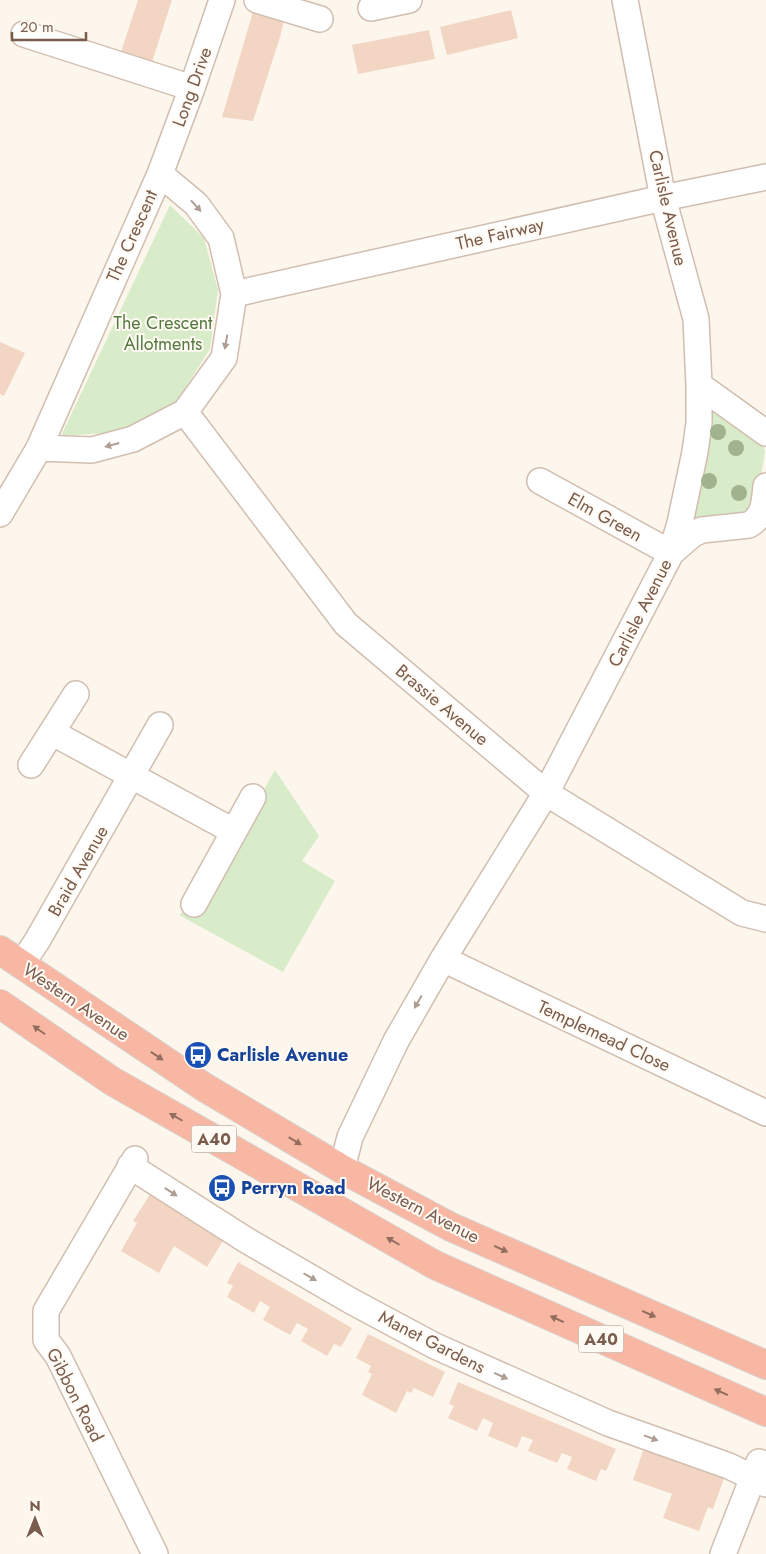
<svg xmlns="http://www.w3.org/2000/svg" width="766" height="1554" font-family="Jost,sans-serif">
  <rect width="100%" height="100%" fill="#fdf6ec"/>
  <!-- green -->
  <path fill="#d8ecc9" d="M170 205 204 238 218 290 210 349 175 404 120 432 61 436Z
    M707 401 762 441 765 452 755 511 698 524 694 520 693 515Z
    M275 770 319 836 302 861 335 881 283 972 179 915 185 910 197 907Z"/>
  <!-- building -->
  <path fill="#f3d5c3" d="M138 0H172L151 65 120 55Z
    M255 5 286 13 280 37 253 121 222 117Z
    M511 10 518 38 447 55 440 27Z
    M429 30 435 59 358 74 352 45Z
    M0 342 25 353 4 396 0 394Z
    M151 1193 224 1239 207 1267 174 1246 159 1273 121 1251 137 1223 133 1221Z
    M238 1262 352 1328 341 1347 334 1344 327 1356 301 1341 308 1329 297 1323 290 1335 263 1320 270 1307 260 1301 254 1313 227 1297 233 1286 227 1283Z
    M368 1334 445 1372 433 1397 414 1388 411 1393 407 1391 396 1413 362 1395 372 1374 368 1372 371 1366 356 1358Z
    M458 1382 616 1449 606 1471 601 1469 596 1481 567 1469 572 1457 562 1453 557 1463 528 1451 533 1440 522 1436 517 1448 488 1436 493 1423 483 1418 477 1431 448 1418 454 1406 449 1404Z
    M645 1445 724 1478 713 1509 708 1507 699 1531 663 1518 672 1494 633 1480Z"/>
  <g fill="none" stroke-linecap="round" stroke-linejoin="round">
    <!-- minor casing -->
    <g stroke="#d1beb0" stroke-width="28">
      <path id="minor" d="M257 0 320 19
        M371 8 409 0
        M24 34 192 88
        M234 294 663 198 766 177
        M699 385 766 433
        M185 412 346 624 546 793 742 913 766 919
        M39 448 92 450 133 439 185 412 224 358 234 294 221 238 196 204 160 174
        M540 481 671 553 693 534 702 530 749 525C765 515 764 503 766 486
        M0 514 39 448 160 174 192 88 222 0
        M53 733 233 831
        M31 765 76 694
        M194 904 253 797
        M443 959 766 1113
        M21 965 37 941 160 725
        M135 1159 46 1311V1340L58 1356 155 1554
        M130 1166 246 1240 351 1301 435 1346 608 1423 729 1466 766 1484
        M342 1169 350 1137 396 1041 443 959 546 793 671 553 680 523 695 452 699 423V385L696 319 663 198 625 0
        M723 1554 759 1462"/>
    </g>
    <!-- highway casing -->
    <g stroke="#dad1cd" stroke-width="30">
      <path id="highway" d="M0 950 204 1087 342 1169 451 1227 766 1365
        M0 1004 112 1081 435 1265 766 1412"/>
    </g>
    <!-- minor -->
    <use href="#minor" stroke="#fff" stroke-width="25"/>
    <!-- highway -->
    <use href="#highway" stroke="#f7b7a3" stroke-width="28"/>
  </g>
  <!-- trees -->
  <g fill="#a0b28e">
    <circle cx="718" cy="432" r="8"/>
    <circle cx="736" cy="448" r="8"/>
    <circle cx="709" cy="481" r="8"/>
    <circle cx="739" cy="493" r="8"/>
  </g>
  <!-- one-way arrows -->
  <defs><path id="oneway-solid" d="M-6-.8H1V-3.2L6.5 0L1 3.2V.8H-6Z" transform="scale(1.25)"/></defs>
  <g fill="#af9d94">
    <use href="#oneway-solid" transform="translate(196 206) rotate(48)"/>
    <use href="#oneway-solid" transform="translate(226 342) rotate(100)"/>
    <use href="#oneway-solid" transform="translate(112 445) rotate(165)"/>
    <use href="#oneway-solid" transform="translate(418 1002) rotate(120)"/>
    <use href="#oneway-solid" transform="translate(171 1192) rotate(33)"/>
    <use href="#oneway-solid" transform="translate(310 1277) rotate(30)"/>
    <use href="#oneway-solid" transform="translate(501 1376) rotate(24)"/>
    <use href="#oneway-solid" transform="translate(651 1438) rotate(20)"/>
  </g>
  <g fill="#936e5e">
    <use href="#oneway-solid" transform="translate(39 1030) rotate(-145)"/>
    <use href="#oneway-solid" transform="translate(157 1056) rotate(34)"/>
    <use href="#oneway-solid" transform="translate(176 1117) rotate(-150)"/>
    <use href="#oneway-solid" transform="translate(295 1141) rotate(31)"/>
    <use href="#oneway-solid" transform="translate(393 1241) rotate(-150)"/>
    <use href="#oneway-solid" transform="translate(501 1249) rotate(24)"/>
    <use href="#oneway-solid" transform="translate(649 1314) rotate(24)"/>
    <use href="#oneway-solid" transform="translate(557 1319) rotate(-156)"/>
    <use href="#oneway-solid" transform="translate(721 1392) rotate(-156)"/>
  </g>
  <!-- icons -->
  <defs>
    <g id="bus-disc" transform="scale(1.4375)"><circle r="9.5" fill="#1a4fb4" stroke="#fffaf3"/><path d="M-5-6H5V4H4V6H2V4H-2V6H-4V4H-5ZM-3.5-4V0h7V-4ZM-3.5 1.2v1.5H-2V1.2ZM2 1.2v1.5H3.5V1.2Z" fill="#fff"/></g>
  </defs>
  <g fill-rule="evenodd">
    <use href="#bus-disc" x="198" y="1055"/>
    <use href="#bus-disc" x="222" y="1188"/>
  </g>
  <g text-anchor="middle" stroke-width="4" stroke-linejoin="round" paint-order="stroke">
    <!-- shield labels -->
    <g fill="#fffaf3" stroke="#a28b7f" stroke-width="1">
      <rect x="191.5" y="1125.5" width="45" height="27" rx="4"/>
      <rect x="578.5" y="1325.5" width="45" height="27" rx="4"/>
    </g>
    <g font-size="16" font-weight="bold" fill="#7a5c4d">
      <text x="214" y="1145">A40</text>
      <text x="601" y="1345">A40</text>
    </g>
    <!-- street labels -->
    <g font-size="18" fill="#7a5c4d" stroke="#fffaf3">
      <text transform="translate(192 87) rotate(-70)" y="6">Long Drive</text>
      <text transform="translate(668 208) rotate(77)" y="6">Carlisle Avenue</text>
      <text transform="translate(500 234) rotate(-13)" y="6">The Fairway</text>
      <text transform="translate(132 236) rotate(-66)" y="6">The Crescent</text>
      <text transform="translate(605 517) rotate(29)" y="6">Elm Green</text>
      <text transform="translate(640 613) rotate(-63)" y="6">Carlisle Avenue</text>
      <text transform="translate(442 705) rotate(40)" y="6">Brassie Avenue</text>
      <text transform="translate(78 871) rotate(-60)" y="6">Braid Avenue</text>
      <text transform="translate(76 1002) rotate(34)" y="6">Western Avenue</text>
      <text transform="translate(604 1036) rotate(25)" y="6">Templemead Close</text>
      <text transform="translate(423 1210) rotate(27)" y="6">Western Avenue</text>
      <text transform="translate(432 1342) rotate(27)" y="6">Manet Gardens</text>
      <text transform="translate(75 1395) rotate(63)" y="6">Gibbon Road</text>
    </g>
    <!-- park labels -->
    <g font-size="18" fill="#537a41" stroke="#fffaf3">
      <text x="163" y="329">The Crescent<tspan x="163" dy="21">Allotments</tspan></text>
    </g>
    <!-- transit labels -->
    <g font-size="18" font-weight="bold" fill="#164399" stroke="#fffaf3" text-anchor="start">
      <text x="217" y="1061">Carlisle Avenue</text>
      <text x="241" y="1194">Perryn Road</text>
    </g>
  </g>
  <!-- north arrow -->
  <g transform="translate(35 1519)" stroke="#fffaf3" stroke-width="4" paint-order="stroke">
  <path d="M0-4L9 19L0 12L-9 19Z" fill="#7a5c4d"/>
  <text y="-8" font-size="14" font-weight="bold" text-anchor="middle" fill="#7a5c4d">N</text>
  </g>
  <!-- scale -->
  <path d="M12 32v8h74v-8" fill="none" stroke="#7a5c4d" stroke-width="2.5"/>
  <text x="20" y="32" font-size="15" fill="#7a5c4d" stroke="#fffaf3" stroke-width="4" paint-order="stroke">20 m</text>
</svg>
